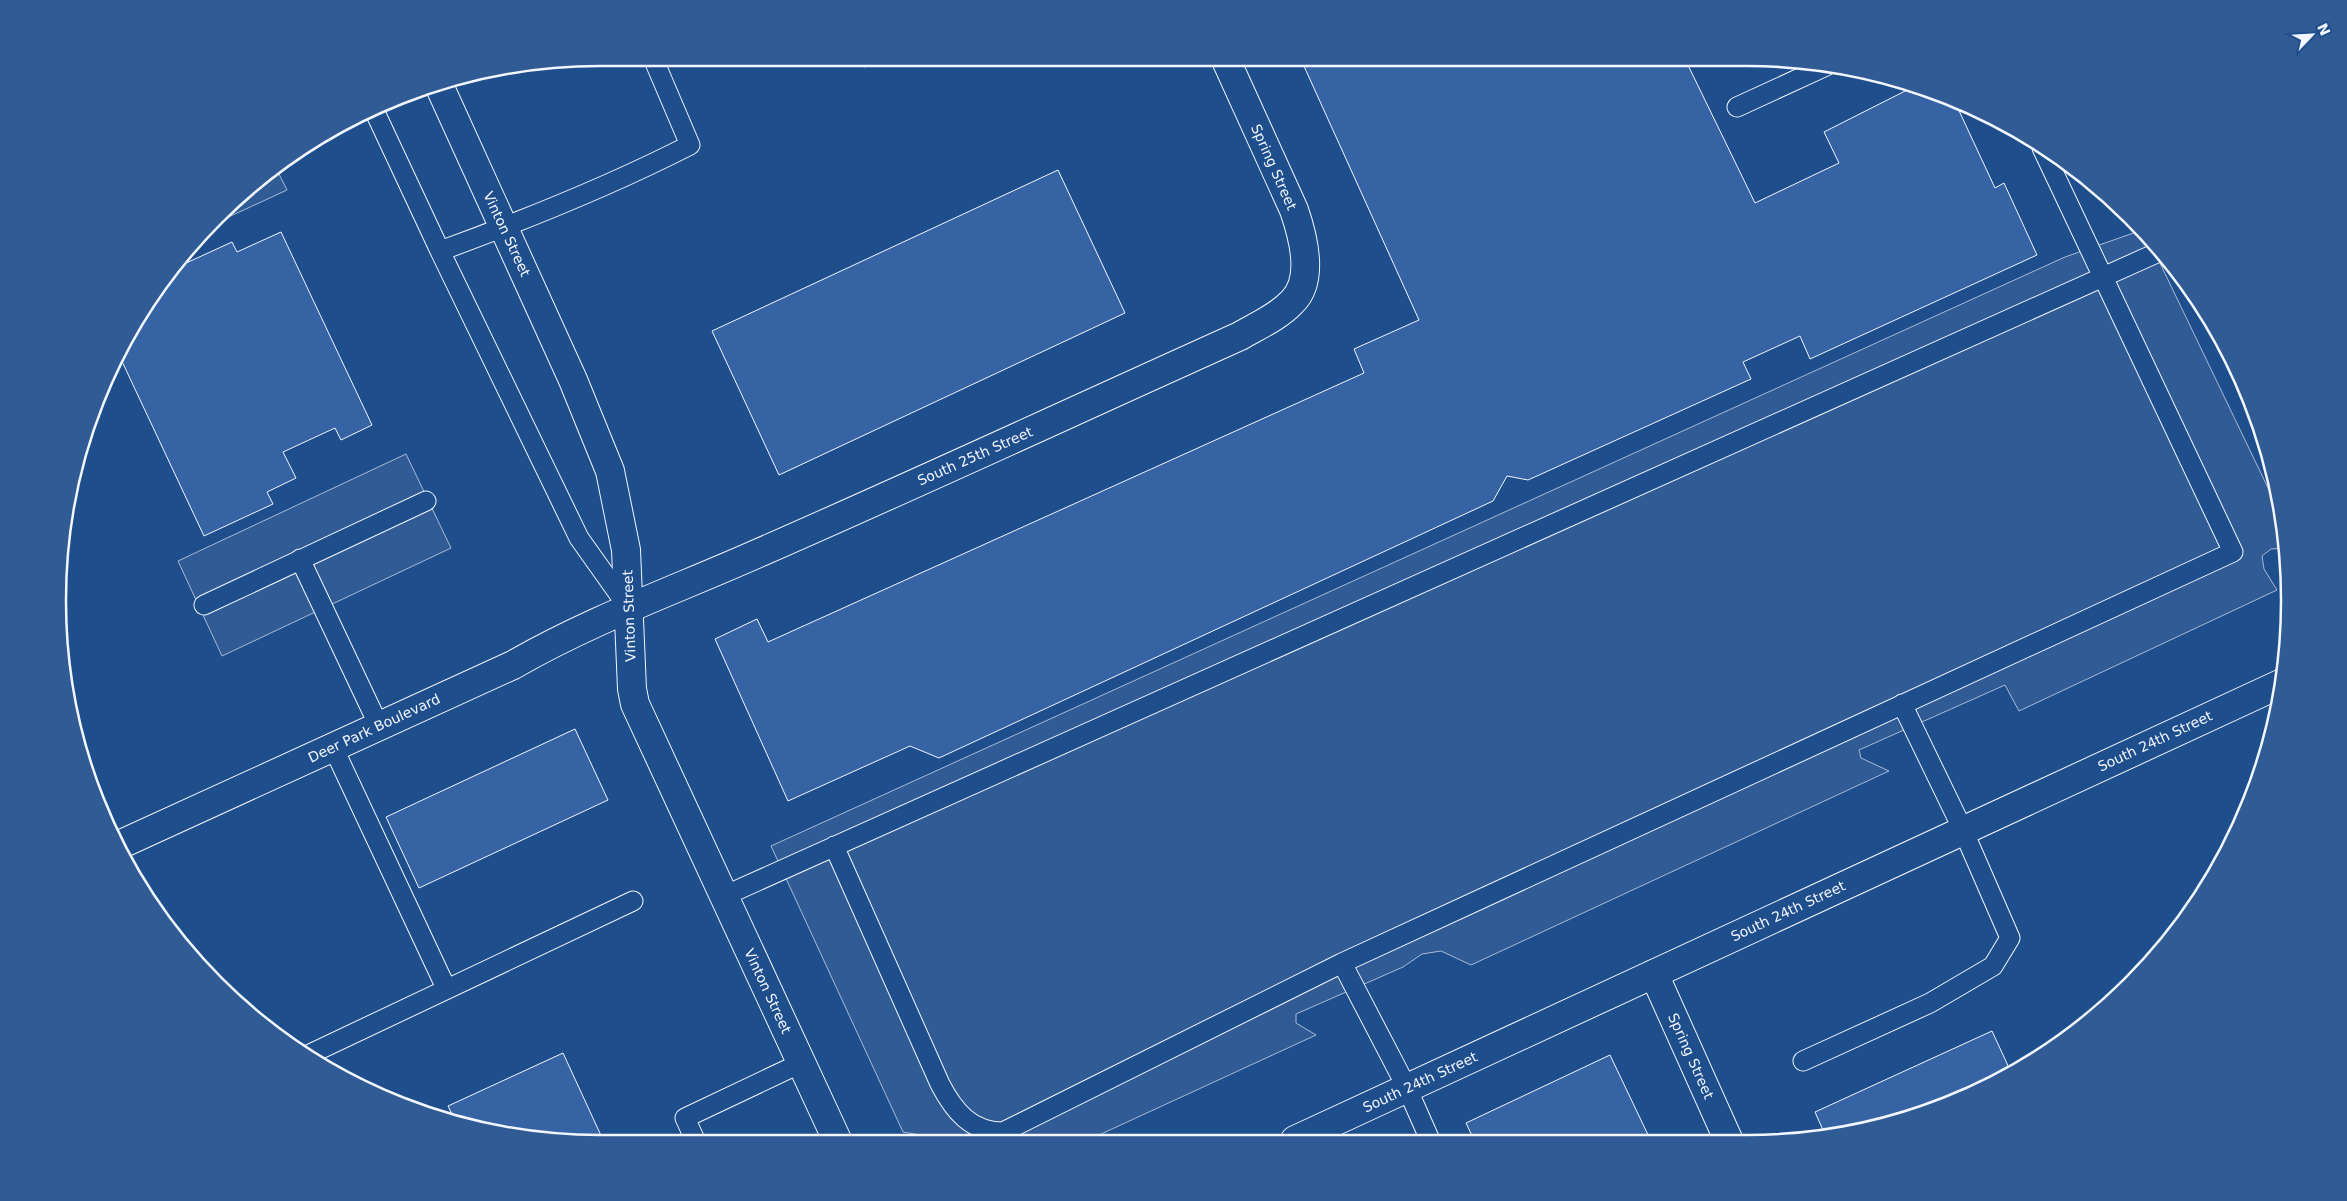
<svg xmlns="http://www.w3.org/2000/svg" width="2347" height="1201" font-family="'DejaVu Sans',sans-serif">
  <rect width="100%" height="100%" fill="#1f4e8c"/>
  <!-- parking -->
  <path fill="#305b95" stroke="#a8bbd7" d="M275 166 287 190 209 226 270 170Z
    M2142 230 2146 234 2282 517 2285 548 2271 549 2262 556 2264 569 2277 590 2019 711 2005 685 1859 750 1861 758 1889 771 1471 965 1441 951 1422 954 1403 967 1296 1014V1023L1316 1035 1086 1141H948L944 1139 903 1132 771 846 2065 257Z
    M406 454 451 548 222 656 178 561Z"/>
  <!-- building -->
  <path fill="#3563a3" stroke="#f2f6ff" d="M860 58H885L864 67Z
    M1315 58 1685 59 1755 203 1839 163 1824 132 1915 86 1955 102 1995 188 2004 183 2037 255 1810 359 1800 336 1743 362 1751 379 1528 480 1507 476 1493 501 939 758 910 746 788 801 715 639 757 619 768 642 1364 373 1354 349 1419 320 1303 64Z
    M1058 170 1125 313 779 475 712 331Z
    M281 232 372 425 341 440 335 428 283 452 296 478 267 492 273 504 204 536 119 355 149 299 171 270 232 242 237 252Z
    M575 729 608 800 419 888 386 817Z
    M1992 1031 2010 1070 1954 1102 1826 1137 1815 1112Z
    M563 1053 604 1142H565L456 1123 448 1106Z
    M1610 1055 1650 1139 1474 1140 1466 1123Z"/>
  <g fill="none" stroke-linecap="round" stroke-linejoin="round">
    <!-- lane casing -->
    <g stroke="#f2f6ff" stroke-width="21">
      <path id="lane" d="M1737 107 1826 66
        M374 110 440 251C525 220 610 186 690 145L653 58
        M440 251 579 538 628 607
        M300 559 379 726
        M204 605 426 501
        M333 747 446 988
        M834 846 940 1084C954 1111 971 1132 1003 1132L1342 963 2233 552 2042 148
        M724 896 2161 251
        M1342 963 1407 1088 1430 1140
        M308 1055 633 901
        M1803 1061 1930 1003 1993 966 2010 938 1963 830 1902 704
        M696 1142 685 1118 801 1063"/>
    </g>
    <!-- street casing -->
    <g stroke="#f2f6ff" stroke-width="30">
      <path id="street" d="M117 846 513 665C593 619 678 589 761 552 921 482 1080 408 1240 336 1257 326 1278 317 1292 302 1315 280 1303 236 1294 210L1225 58
        M1654 974 1728 1139"/>
    </g>
    <!-- secondary casing -->
    <g stroke="#f2f6ff" stroke-width="30">
      <path id="secondary" d="M438 83 573 380 610 471 626 550 632 689 635 704 838 1142
        M1295 1140 2280 684"/>
    </g>
    <!-- lane -->
    <use href="#lane" stroke="#1f4e8c" stroke-width="19"/>
    <!-- street -->
    <use href="#street" stroke="#1f4e8c" stroke-width="28"/>
    <!-- secondary -->
    <use href="#secondary" stroke="#1f4e8c" stroke-width="28"/>
  </g>
  <g text-anchor="middle" stroke-width="4" stroke-linejoin="round" paint-order="stroke">
    <!-- street labels -->
    <g font-size="14" fill="#f2f6ff" stroke="#1f4e8c">
      <text transform="translate(1274 167) rotate(66)" y="5">Spring Street</text>
      <text transform="translate(507 234) rotate(65)" y="5">Vinton Street</text>
      <text transform="translate(975 456) rotate(-24)" y="5">South 25th Street</text>
      <text transform="translate(629 616) rotate(-92)" y="5">Vinton Street</text>
      <text transform="translate(374 728) rotate(-25)" y="5">Deer Park Boulevard</text>
      <text transform="translate(2155 741) rotate(-25)" y="5">South 24th Street</text>
      <text transform="translate(1788 911) rotate(-25)" y="5">South 24th Street</text>
      <text transform="translate(768 991) rotate(65)" y="5">Vinton Street</text>
      <text transform="translate(1691 1056) rotate(66)" y="5">Spring Street</text>
      <text transform="translate(1420 1082) rotate(-25)" y="5">South 24th Street</text>
    </g>
  </g>
  <!-- crop -->
  <path d="M0 0H2347V1201H0ZM600 66H1747A534 534 0 0 1 2281 600V601A534 534 0 0 1 1747 1135H600A534 534 0 0 1 66 601V600A534 534 0 0 1 600 66Z" fill="#305b95" fill-rule="evenodd"/>
  <path fill="none" stroke="#f2f6ff" stroke-width="2.5" d="M600 66H1747A534 534 0 0 1 2281 600V601A534 534 0 0 1 1747 1135H600A534 534 0 0 1 66 601V600A534 534 0 0 1 600 66Z"/>
  <!-- north arrow -->
  <g transform="translate(2312 35) rotate(65)" stroke="#1f4e8c" stroke-width="4" paint-order="stroke">
  <path d="M0-4L9 19L0 12L-9 19Z" fill="#f2f6ff"/>
  <text y="-8" font-size="14" font-weight="bold" text-anchor="middle" fill="#f2f6ff">N</text>
  </g>
</svg>
